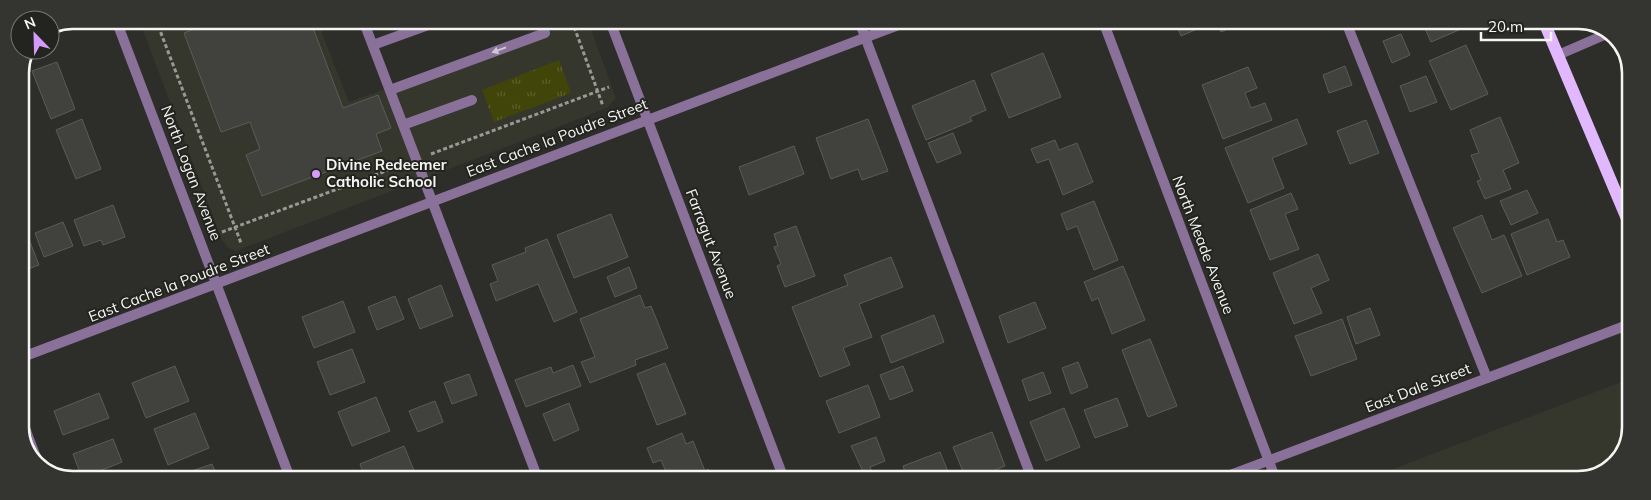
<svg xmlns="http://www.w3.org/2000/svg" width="1651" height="500" font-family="Mulish,sans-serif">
  <defs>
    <pattern id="park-tufts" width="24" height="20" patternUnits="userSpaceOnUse" patternTransform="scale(1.25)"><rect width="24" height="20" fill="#41450a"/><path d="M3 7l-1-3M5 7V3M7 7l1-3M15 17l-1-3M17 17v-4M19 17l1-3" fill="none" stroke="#5d602e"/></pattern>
  </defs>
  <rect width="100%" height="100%" fill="#2d2d29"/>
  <!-- built -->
  <path fill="#35362c" d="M139 20H317L349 102 567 21H588L616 98 607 108 236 251 228 248 222 240Z
    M1629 379V441L1610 469 1578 480H1364Z"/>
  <!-- park -->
  <path fill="url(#park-tufts)" d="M559 60 571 93 494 122 482 90Z"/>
  <!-- building -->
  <path fill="#41423d" stroke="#5b5c57" d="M218 20H310L343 108 378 95 391 128 376 134 382 151 262 196 246 155 260 149 250 122 221 132 184 33Z
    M1175 21H1216L1181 36Z
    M1216 21H1235L1237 25 1221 32Z
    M1422 22H1455L1459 30 1431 42Z
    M1401 34 1410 55 1392 63 1383 41Z
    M1466 45 1488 94 1451 110 1429 61Z
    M1043 53 1061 97 1009 118 991 74Z
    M57 62 75 109 51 119 32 71Z
    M1345 66 1352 85 1329 93 1323 75Z
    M1248 67 1257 88 1245 93 1251 108 1265 103 1272 120 1223 139 1202 85Z
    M1426 76 1437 102 1410 112 1400 86Z
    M974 80 986 110 970 117 972 121 926 140 912 106Z
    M1500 117 1519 163 1503 170 1511 189 1485 199 1477 181 1481 180 1471 155 1479 153 1470 130Z
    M82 119 101 169 76 179 56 130Z
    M868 119 888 171 862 180 858 169 831 179 816 138Z
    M1297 119 1307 144 1272 158 1284 188 1248 203 1225 148Z
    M1366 120 1379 153 1350 164 1337 131Z
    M953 133 961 153 937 163 928 143Z
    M1055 140 1059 150 1077 143 1093 182 1063 195 1049 159 1037 163 1031 149Z
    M794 146 804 174 749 195 739 167Z
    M1527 190 1538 213 1511 225 1500 201Z
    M1291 193 1298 209 1285 214 1299 249 1270 260 1250 210Z
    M1094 201 1118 260 1094 270 1077 226 1067 230 1061 214Z
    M113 205 125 237 103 245 101 240 84 246 74 220Z
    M611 214 628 257 574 278 557 235Z
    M1482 215 1492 240 1504 235 1522 276 1482 293 1453 228Z
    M1548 219 1557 242 1563 240 1570 257 1527 275 1511 234Z
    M63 222 73 246 44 257 35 233Z
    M23 224 39 265 20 272V225Z
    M796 226 815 276 785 287 777 266 781 264 774 247 778 246 774 234Z
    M547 239 577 312 554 322 538 284 496 301 490 284 498 281 492 265 526 252 525 248Z
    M1318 254 1329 280 1311 288 1322 313 1294 324 1273 273Z
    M891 257 903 287 859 304 872 337 843 348 850 365 820 377 792 307 848 285 844 275Z
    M1123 266 1145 320 1112 334 1098 298 1092 301 1084 282Z
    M629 267 637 288 615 297 607 277Z
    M441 285 453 316 420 329 408 299Z
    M640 295 645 308 651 306 668 348 635 360 636 365 590 383 581 362 595 357 580 319Z
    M395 296 404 319 377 330 368 307Z
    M343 301 355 332 314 348 302 317Z
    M1035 302 1046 328 1008 343 999 316Z
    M1370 308 1380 335 1356 344 1347 317Z
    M934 315 944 342 891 363 881 336Z
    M1342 319 1357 359 1311 376 1295 336Z
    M1150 339 1177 406 1148 417 1122 350Z
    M352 349 365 382 330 395 317 362Z
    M1078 362 1088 387 1071 394 1062 368Z
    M665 363 686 414 657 425 637 374Z
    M573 365 581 386 526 407 515 380 551 367 553 373Z
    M175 366 189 401 146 418 132 383Z
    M903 366 913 391 890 400 880 375Z
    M1043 372 1051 393 1029 401 1022 380Z
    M469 374 477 395 452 404 444 383Z
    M868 385 880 417 839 433 826 401Z
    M99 393 109 418 63 435 54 411Z
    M376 397 390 431 352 446 338 412Z
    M1117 398 1128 426 1095 438 1084 410Z
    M435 401 443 422 418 432 409 411Z
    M569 403 579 430 554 441 543 414Z
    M1064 408 1080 447 1046 461 1030 422Z
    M195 413 209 448 168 465 154 429Z
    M992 432 1005 466 973 479H966L953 447Z
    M682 433 686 444 693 441 705 471 708 469 712 479H669L661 460 653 463 647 448Z
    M876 437 885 461 870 467 874 476 885 472 888 479H864L866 478 851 446Z
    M113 439 122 462 82 478 73 454Z
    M404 446 417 478H365L360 464Z
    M940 452 951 479H907L903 466Z
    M212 464 218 478H178L177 476Z"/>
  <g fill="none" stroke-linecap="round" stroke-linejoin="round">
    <!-- path -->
    <path stroke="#999996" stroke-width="3" stroke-dasharray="4 2.5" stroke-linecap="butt" d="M156 20 241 243
      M572 21 603 106
      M431 154 609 87
      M222 232 402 165"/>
    <!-- service -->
    <path stroke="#89719a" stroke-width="10" d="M363 20 538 479
      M859 21 1032 479
      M1346 22 1487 378
      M373 45 442 20
      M390 90 545 33 541 21
      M403 125 472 100
      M20 415 39 465"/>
    <!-- minor -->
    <path stroke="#89719a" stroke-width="10" d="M116 20 290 478
      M610 21 784 479
      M1103 21 1276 480
      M1217 480 1630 324"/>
    <!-- tertiary -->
    <path stroke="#89719a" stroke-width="10" d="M1558 55 1609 33
      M20 358 909 21"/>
    <!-- primary -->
    <path stroke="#e1b8fd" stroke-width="12" d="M1544 22 1630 226"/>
  </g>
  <!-- one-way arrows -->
  <defs><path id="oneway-solid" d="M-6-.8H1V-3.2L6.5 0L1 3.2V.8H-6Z" transform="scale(1.25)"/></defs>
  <use fill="#cfc7d3" href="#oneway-solid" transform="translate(499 50) rotate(160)"/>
  <!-- markers -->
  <circle fill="#d59bfb" stroke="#23241f" stroke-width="2" cx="316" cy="174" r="5"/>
  <g text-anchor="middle" stroke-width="4" stroke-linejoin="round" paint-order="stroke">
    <!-- street labels -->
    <g font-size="15" fill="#f5f5f2" stroke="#23241f">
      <text transform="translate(557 138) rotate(-21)" y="5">East Cache la Poudre Street</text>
      <text transform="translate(191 173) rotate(69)" y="5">North Logan Avenue</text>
      <text transform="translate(711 244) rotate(69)" y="5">Farragut Avenue</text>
      <text transform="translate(1203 245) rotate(69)" y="5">North Meade Avenue</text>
      <text transform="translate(179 283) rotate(-21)" y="5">East Cache la Poudre Street</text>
      <text transform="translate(1418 388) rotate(-21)" y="5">East Dale Street</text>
    </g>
    <!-- poi labels -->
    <g font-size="15" font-weight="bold" fill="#f5f5f2" stroke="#23241f" text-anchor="start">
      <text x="326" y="170">Divine Redeemer<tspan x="326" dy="17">Catholic School</tspan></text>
    </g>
  </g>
  <!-- crop -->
  <path d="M0 0H1651V500H0ZM73 29H1578A44 44 0 0 1 1622 73V427A44 44 0 0 1 1578 471H73A44 44 0 0 1 29 427V73A44 44 0 0 1 73 29Z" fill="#343530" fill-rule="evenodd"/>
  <path fill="none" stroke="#f5f5f2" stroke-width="2.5" d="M73 29H1578A44 44 0 0 1 1622 73V427A44 44 0 0 1 1578 471H73A44 44 0 0 1 29 427V73A44 44 0 0 1 73 29Z"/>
  <!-- north arrow -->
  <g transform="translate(35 35) rotate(337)"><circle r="24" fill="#23241f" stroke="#777873"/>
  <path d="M0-4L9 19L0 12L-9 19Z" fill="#d59bfb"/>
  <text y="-8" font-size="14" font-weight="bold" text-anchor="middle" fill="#f5f5f2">N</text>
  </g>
  <!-- scale -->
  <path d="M1481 32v8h70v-8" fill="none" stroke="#f5f5f2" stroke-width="2.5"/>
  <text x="1488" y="32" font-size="15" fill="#f5f5f2" stroke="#23241f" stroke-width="4" paint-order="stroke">20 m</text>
</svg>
